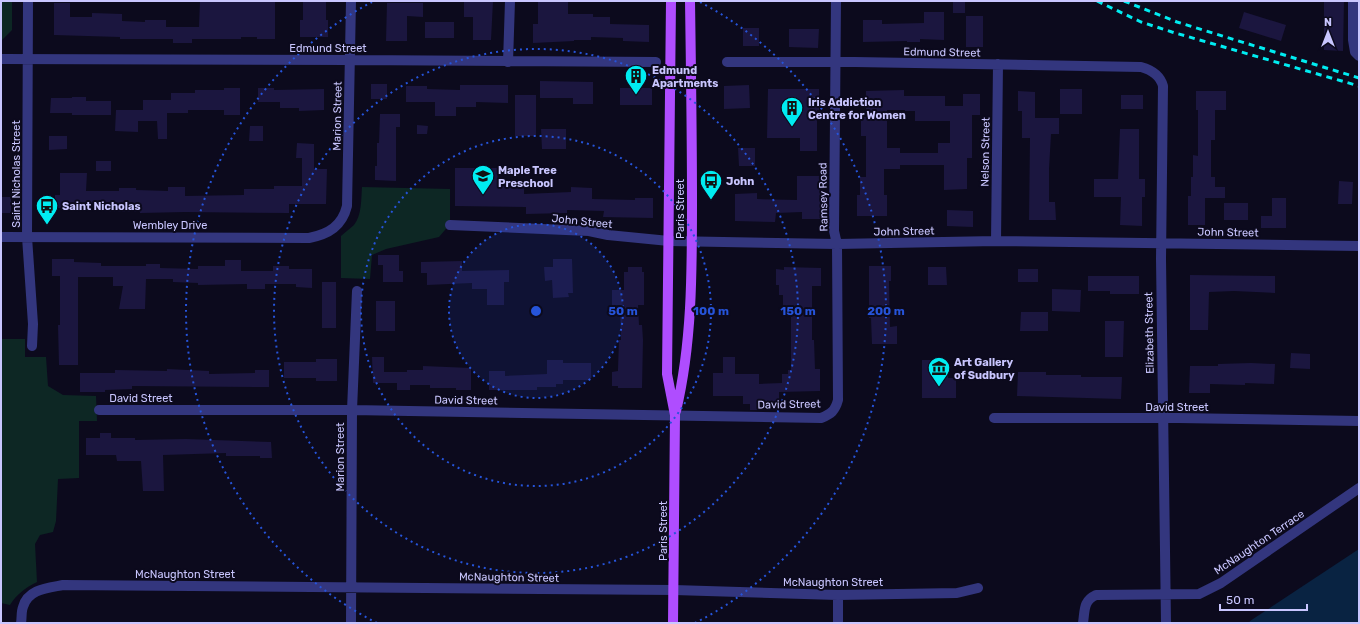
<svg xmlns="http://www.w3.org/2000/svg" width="1360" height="624" font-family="Rubik,sans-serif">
  <rect width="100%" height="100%" fill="#0c0a1d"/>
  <!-- green -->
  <path fill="#0d2724" d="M1 1H12V30L1 41Z
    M362 187 450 189V224L439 237 386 249 372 255 370 279 341 278V236C345 232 350 229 354 225 362 215 361 199 362 187Z
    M1 339H25V357H46L48 386 63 395 96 396 97 421H79V478L58 479 56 521 53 532 40 535 35 544 37 582C25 588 17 594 10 605L1 603Z"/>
  <!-- water -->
  <path fill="#092342" d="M1359 549V623H1249L1250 621Z"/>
  <!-- building -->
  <path fill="#1b163f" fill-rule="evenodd" d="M200 1H275V39H257V37H241V39H192V43H173V39H120V37L54 35V3H70V17H92V13L122 14V21L145 22V20H166V27H199Z
    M303 1H326V20H328V37H300V20H303Z
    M464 1H493L491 40H473V17H464Z
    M538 1H568V14H593V17H610V24L649 25V42L623 41V38L591 37V40H574V41L533 43V24H538Z
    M953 1H965V13H953Z
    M1324 1H1344L1343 51 1324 50Z
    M387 3H423V17L407 16V41H386Z
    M924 12H944V40L920 39V42H907V41L863 42V20H882V24L924 23Z
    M1244 12 1286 25 1281 41 1239 28Z
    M966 16H983V47H966Z
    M425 22H454V38H425Z
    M743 28H759V46H743Z
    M789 29H819L818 48 789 47Z
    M540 81 593 82V104H573V98H540Z
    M371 84H387V99H371Z
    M460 85H508V103L476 102V107H456V116H435V102H406V86H427V89L460 90Z
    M749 85 750 108 724 109V86Z
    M224 88H240V115H224V110H188V113H167V139H158L157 121H138V132L115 131 116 110H143V100H171V93H195V90H224Z
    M258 88H274V90L324 89V110L299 111V108H280V102H258Z
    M620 88H652V105H620Z
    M768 89H819V110H817V151H800V138H767Z
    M1060 89H1082V114H1060Z
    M904 90V96H945V106H963V94H980V115H972V158H967V189L944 190V165H900V169H884V195H887V216H857V195H860V177H866V136H861V117H866V91ZM887 110H905V111H915V121H950V143H938V153H900V148H887Z
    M1018 91 1035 92V118H1059V134H1051L1049 169V202H1055L1056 220H1029L1030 138H1022V111H1018Z
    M1196 91H1226V110H1215V140H1211V177H1215V187H1225V198H1205V225H1188V196H1191V177H1193V155L1198 156V110H1196Z
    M515 95H536V136H515Z
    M1121 95H1143V109H1121Z
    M72 97H86V101H111V115H72V113H50L51 98H72Z
    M380 114H400V127H396V181L375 180V166H377V143H379Z
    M417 125 428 126 427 134H417Z
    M250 126H263V141H249Z
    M541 129H566V149H542Z
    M1120 129H1139V179H1145V197H1142V226L1120 225 1121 197H1094V179H1118Z
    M49 136H67V149L49 150Z
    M297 143 314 144V169H327L326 204H289V213L185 212 140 213V212L93 211V208H55V195H60V173H87L86 191H119V188H136V190L168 191V187H185V196L244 195V189H274V186H302V158H296Z
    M738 148H755V166H739Z
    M96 161H111V171H96Z
    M455 168H498L497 186 524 187V194L571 192V187L592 188V199L635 200V198H653V218L603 217 604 211 567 210V213L526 214V207L455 206Z
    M797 176H820L821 219H802V212L776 213 775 222 735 221V194L757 193V199L797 200Z
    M1339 181 1353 182 1352 204H1338Z
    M1 197H11V213H1Z
    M1272 198H1286V228H1261V216H1272Z
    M1224 203H1248V220H1224Z
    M947 210 973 211V227L947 226Z
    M378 255H399V271H403V282H383V265H378Z
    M52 259H74V262L101 263V266H146V264H160V268L198 269V266H225V260H241V271H273V266H289V269H312V288L296 287V284H265V289H247V284L198 285V283L173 282V279H146L145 309H119L123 286H113V277H78V365H59L58 325H60V276H52Z
    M553 259H572L573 293H568L569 297 553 298 552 280 545 281 544 267H553Z
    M462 261V271L509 270V282H504V305H487V289H472V283L427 285V273H421V262Z
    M869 266H891V281H889L890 327 897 326V344H872L871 318H869Z
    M628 267H642V272H644V305H638L639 325H642L643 340 642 388H618V386H612V372L618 371V369L619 340H621L620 305H612V290H624V272H628Z
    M784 267 821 268V286H812V340H814L815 369H820V391L779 392V410H750V404H743V396H713V373H723V357H735V374H759V384L782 383V374H788V370H791V311H783V295H779V285H776V269L784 270Z
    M928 267H946L947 285H928Z
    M1018 269H1038V282H1018Z
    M1190 275 1275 276V293L1234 291 1209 292 1208 330H1190Z
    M1088 276H1139V294H1110V291H1088Z
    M322 282H336V328H322Z
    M1052 289 1081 290 1080 312 1052 311Z
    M376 301H395V331H376Z
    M1021 312H1048V331H1020Z
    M1105 321H1124L1123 357H1105Z
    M1291 353 1310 354V369L1290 368Z
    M372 357H384V372H407V370H423V366L471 368V390H456V388H430V385H410V390H397V383H373Z
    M316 359H337V381H316V378H284V362H316Z
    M547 360H563V363H591V380H563V384H556V387H537V390H489V371H505V376L547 374Z
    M922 360H948V378H956V398H922Z
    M1251 363 1275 364 1274 384 1245 383V385L1210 384V393H1189L1190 366H1218V364Z
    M167 369 209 371V374L255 373V370H269V387L132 386V389L105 390V392H80V373H115V370L167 371Z
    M1018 372H1046V375H1081V377H1122L1121 399 1017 396Z
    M100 433H111V438H135V440L186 439 271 442 272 458H260V456H226V453L163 455 164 491H143L141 461H117L116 455H86V438H100Z"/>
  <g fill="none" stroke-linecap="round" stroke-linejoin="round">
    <!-- minor -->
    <path stroke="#33367e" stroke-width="10" d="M28 1 27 237 33 324 32 346
      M1353 1V40L1355 52 1359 56
      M1 59 351 60 656 62
      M508 62 510 1
      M727 62H855L1141 67C1152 70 1160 75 1163 86L1161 259 1166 623
      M450 225 589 231 608 235 669 241 837 244 996 241 1359 246
      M1 237 309 238C329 234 342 226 347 206L351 1
      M996 241 998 64
      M99 410H352L821 418C831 414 835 411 838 400L837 244 834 231 836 1
      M994 418H1178L1359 421
      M21 623C22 618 21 612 23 607 28 589 48 588 63 585L674 590 838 595 957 593 978 588
      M351 623 352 410 357 291
      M838 623V595
      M1083 623C1085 610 1083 601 1096 595L1199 594 1221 583 1359 488"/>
    <!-- major -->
    <path stroke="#af4dff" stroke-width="10" d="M671 1 667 374 675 415 673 623
      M676 411C692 344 692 273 692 204 692 136 691 69 690 1"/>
    <!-- rail -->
    <path stroke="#00ecf1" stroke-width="3" stroke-dasharray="6 5" stroke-linecap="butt" d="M1097 1 1141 22 1172 32 1359 86
      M1124 1 1177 22 1359 78"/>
  </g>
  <!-- distance rings -->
  <circle cx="536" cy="311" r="87" fill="#2654da" fill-opacity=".12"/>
  <g fill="none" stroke="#2654da" stroke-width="2" stroke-dasharray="2 4">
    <circle cx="536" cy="311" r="87"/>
    <circle cx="536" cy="311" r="175"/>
    <circle cx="536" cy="311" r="262"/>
    <path d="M377 623A350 350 0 0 1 372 2M700 2A350 350 0 0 1 695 623"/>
  </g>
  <!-- icons -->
  <defs>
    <g id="building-pin" transform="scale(1.15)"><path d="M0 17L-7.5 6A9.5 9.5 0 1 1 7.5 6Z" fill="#00ecf1" stroke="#0c0a1d"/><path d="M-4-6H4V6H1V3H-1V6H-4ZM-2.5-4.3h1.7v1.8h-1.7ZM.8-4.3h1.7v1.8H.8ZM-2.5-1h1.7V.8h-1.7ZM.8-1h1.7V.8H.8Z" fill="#111"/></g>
    <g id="school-pin" transform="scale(1.15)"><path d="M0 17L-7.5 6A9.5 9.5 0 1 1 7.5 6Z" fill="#00ecf1" stroke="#0c0a1d"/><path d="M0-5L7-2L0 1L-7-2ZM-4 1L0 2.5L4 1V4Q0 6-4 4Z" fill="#111"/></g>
    <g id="bus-pin" transform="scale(1.15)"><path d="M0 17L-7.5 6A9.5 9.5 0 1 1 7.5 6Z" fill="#00ecf1" stroke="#0c0a1d"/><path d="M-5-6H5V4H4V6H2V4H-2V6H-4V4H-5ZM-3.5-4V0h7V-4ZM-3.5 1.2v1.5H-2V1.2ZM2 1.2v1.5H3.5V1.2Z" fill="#111"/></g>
    <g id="museum-pin" transform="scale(1.15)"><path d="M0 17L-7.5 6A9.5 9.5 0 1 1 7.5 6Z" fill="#00ecf1" stroke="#0c0a1d"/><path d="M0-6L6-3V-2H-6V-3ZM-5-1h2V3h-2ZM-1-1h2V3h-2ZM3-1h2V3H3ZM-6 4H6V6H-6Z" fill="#111"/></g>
  </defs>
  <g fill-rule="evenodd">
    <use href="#building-pin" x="636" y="76"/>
    <use href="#building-pin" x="792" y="108"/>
    <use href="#school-pin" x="483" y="176"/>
    <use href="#bus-pin" x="711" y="181"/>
    <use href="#bus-pin" x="47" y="206"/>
    <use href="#museum-pin" x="939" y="368"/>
  </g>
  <g text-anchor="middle" stroke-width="4" stroke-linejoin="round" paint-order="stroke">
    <!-- street labels -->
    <g font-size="11" fill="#c9c6ff" stroke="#0c0a1d">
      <text x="328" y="52">Edmund Street</text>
      <text transform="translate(942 52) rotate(1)" y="4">Edmund Street</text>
      <text transform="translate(337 116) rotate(-89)" y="4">Marion Street</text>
      <text transform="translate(985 152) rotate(-89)" y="4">Nelson Street</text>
      <text transform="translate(16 174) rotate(-90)" y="4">Saint Nicholas Street</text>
      <text transform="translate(823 197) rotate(-91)" y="4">Ramsey Road</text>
      <text transform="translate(680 209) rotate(-90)" y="4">Paris Street</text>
      <text transform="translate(582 221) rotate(6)" y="4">John Street</text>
      <text x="170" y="229">Wembley Drive</text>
      <text transform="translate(904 231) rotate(-1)" y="4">John Street</text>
      <text transform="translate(1228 232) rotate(1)" y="4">John Street</text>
      <text transform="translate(1149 333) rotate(-91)" y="4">Elizabeth Street</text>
      <text x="141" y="402">David Street</text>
      <text transform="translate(466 400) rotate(1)" y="4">David Street</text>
      <text transform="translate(789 404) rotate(-1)" y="4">David Street</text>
      <text x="1177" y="411">David Street</text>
      <text transform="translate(340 457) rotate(-90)" y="4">Marion Street</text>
      <text transform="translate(663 531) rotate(-90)" y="4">Paris Street</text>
      <text transform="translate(1259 542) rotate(-34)" y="4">McNaughton Terrace</text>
      <text x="185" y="578">McNaughton Street</text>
      <text transform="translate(509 577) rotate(1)" y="4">McNaughton Street</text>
      <text x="833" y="586">McNaughton Street</text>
    </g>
    <!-- poi labels -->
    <g font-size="11" font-weight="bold" fill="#c9c6ff" stroke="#0c0a1d" text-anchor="start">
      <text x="652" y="74">Edmund<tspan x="652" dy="13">Apartments</tspan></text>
      <text x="808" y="106">Iris Addiction<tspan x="808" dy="13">Centre for Women</tspan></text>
      <text x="498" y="174">Maple Tree<tspan x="498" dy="13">Preschool</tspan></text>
      <text x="726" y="185">John</text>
      <text x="62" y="210">Saint Nicholas</text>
      <text x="954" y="366">Art Gallery<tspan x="954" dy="13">of Sudbury</tspan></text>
    </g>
  </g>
  <circle cx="536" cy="311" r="6" fill="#2654da" stroke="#0c0a1d" stroke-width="2"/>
  <g font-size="12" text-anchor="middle" font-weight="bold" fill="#2654da" stroke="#0c0a1d" stroke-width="4" stroke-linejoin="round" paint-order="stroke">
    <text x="623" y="315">50 m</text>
    <text x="711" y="315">100 m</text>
    <text x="798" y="315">150 m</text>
    <text x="886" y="315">200 m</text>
  </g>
  <!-- border -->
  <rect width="1360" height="624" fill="none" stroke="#c9c6ff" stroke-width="4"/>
  <!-- north arrow -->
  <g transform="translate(1328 32)" stroke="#0c0a1d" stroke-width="3" paint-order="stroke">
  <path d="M0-3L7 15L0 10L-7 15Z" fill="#c9c6ff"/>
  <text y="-6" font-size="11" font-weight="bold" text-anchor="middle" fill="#c9c6ff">N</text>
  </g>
  <!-- scale -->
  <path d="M1220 604v6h87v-6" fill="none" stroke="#c9c6ff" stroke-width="2"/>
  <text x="1226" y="604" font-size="12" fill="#c9c6ff" stroke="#0c0a1d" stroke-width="3" paint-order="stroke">50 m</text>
</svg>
